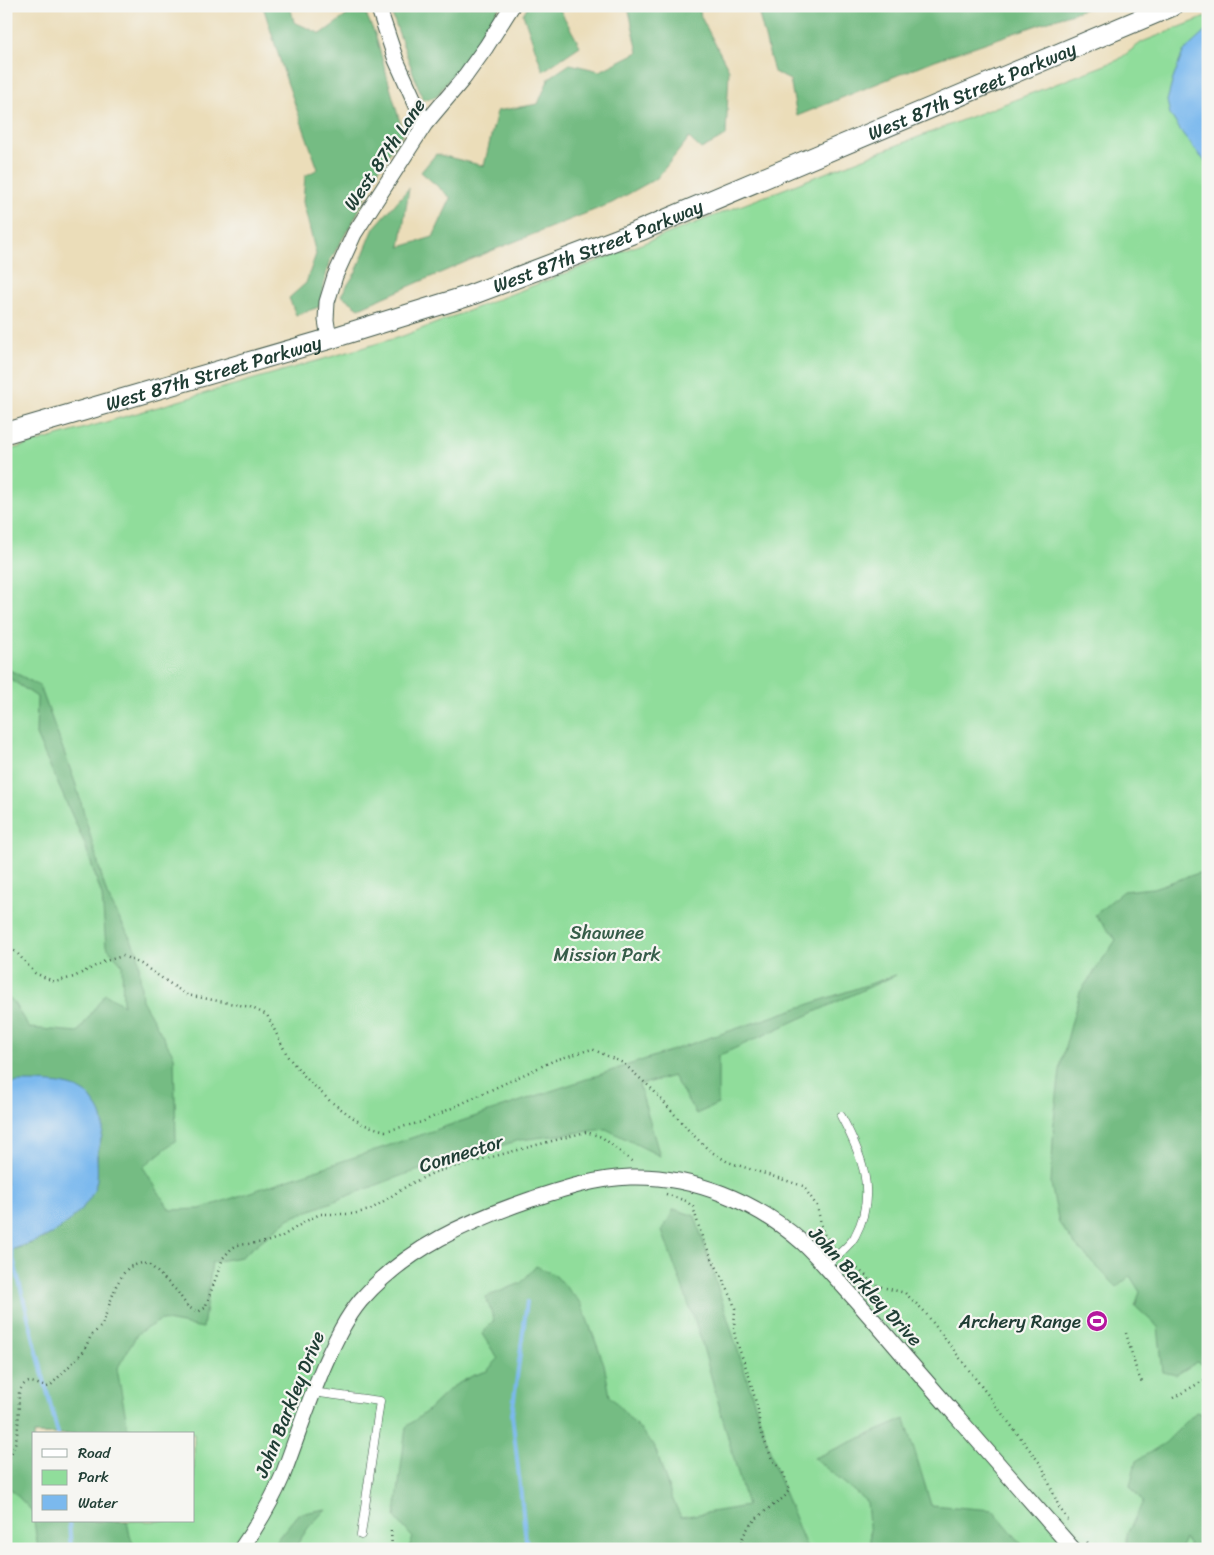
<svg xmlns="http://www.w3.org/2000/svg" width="1214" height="1555" font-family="Sriracha,sans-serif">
  <rect width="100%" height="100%" fill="#f6f6f2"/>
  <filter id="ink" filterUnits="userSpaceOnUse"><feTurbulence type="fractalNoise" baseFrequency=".02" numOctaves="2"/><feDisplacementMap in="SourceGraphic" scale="10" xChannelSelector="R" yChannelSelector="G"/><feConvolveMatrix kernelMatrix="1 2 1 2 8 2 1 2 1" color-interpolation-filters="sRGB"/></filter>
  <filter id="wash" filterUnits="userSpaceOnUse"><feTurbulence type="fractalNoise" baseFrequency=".0096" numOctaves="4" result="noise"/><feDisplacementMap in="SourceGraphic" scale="20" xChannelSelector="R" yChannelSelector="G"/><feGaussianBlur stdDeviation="1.12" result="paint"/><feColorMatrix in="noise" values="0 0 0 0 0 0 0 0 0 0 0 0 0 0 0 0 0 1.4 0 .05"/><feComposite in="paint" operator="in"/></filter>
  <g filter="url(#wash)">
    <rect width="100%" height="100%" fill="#ebddb9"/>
    <!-- green -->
    <path fill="#90dd9b" stroke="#588d68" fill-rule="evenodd" d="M1208 16V1549H6V451L403 336 1118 60 1142 42ZM34 1434H194V1521H34Z"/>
    <!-- forest -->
    <path fill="#74bc83" stroke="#4a7c5c" d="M263 6H290L294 22 321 34 350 13 366 14 375 34 403 133 380 167 355 218 329 262 319 307 296 315 289 298 306 283 316 254 303 202 305 176 318 169 286 79Z
      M389 6H500L477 43 436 97 423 100Z
      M528 6H560L559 8 580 46 543 71 523 14Z
      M628 6H699L701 17 729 70 726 136 701 149 689 138 657 178 612 203 491 251 359 308 341 295 356 272 374 228 409 188 400 247 433 237 451 198 421 172 436 154 484 166 497 111 538 104 549 78 570 64 600 71 638 52Z
      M755 6H1087V8L935 60 797 116 790 80 774 72 757 7Z
      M6 668 40 686 76 785 107 895 138 953 142 1000 174 1056 176 1140 143 1167 170 1210 200 1209 896 975 718 1056V1104L696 1114 673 1076 639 1085 660 1156 606 1129 520 1140 403 1175 290 1218 241 1257 212 1262 203 1328 161 1320 138 1333 117 1369 129 1434H34V1517L33 1512 6 1484V1252C32 1243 54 1237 73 1217 78 1213 83 1208 86 1202 95 1185 96 1158 101 1139L77 1089C53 1083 30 1080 6 1085V996L12 1000 29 1028 78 1032 105 994 123 1005 122 964 106 946 102 896 84 842 36 735 37 697 6 676Z
      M1208 870V1366L1197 1362 1176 1375 1163 1372 1158 1327 1135 1306 1140 1292 1130 1276 1117 1287 1076 1246 1059 1223 1051 1184 1054 1120 1061 1063 1072 1021 1080 992 1116 940 1095 915 1123 891 1153 888Z
      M674 1209 695 1216 778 1476 807 1549H408L413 1538 395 1517 406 1427 427 1411 452 1387 472 1376 487 1371 498 1359 482 1334 494 1320 486 1297 521 1283 536 1266 555 1275 581 1303 604 1364 610 1396 654 1445 672 1498 681 1517 747 1506 699 1333 662 1231Z
      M1196 1412 1208 1416V1549H1191L1185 1539 1180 1549H1127V1534L1143 1502 1130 1486 1136 1461 1165 1443Z
      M905 1419 931 1505 993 1510 1026 1549H871L867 1502 814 1458Z
      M326 1509 308 1528 294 1549H269L298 1514Z
      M34 1521H127L130 1536 136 1549H38Z"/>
    <!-- water -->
    <path fill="#7bb9ee" stroke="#4d7b91" d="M1208 29V163L1200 156 1182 133 1170 114 1167 101 1173 79 1183 52Z
      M18 1082C37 1082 73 1081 88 1095 91 1098 93 1102 95 1104 99 1109 102 1115 103 1122 105 1133 98 1144 97 1156 97 1163 98 1171 97 1179 95 1196 81 1211 68 1222 50 1239 28 1243 6 1252V1085Z"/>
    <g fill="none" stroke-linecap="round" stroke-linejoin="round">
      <!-- stream -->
      <path stroke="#7bb9ee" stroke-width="4" d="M11 1250 58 1434
        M69 1521 71 1549
        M527 1549 512 1414 527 1302"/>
    </g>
  </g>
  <g filter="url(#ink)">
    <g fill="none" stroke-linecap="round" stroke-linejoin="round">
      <!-- lane casing -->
      <g stroke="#3e5548" stroke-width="9">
        <path id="lane" d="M825 1266C834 1258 850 1246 855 1236 878 1193 862 1155 841 1116
          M312 1392 380 1401 361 1535"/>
      </g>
      <!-- street casing -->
      <g stroke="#3e5548" stroke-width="17">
        <path id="street" d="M378 6 396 60 425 124
          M329 339 326 320 327 302 335 276 354 234 425 124 463 79 486 47 512 6
          M241 1549C257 1526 271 1503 282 1477 297 1438 309 1399 326 1361 336 1339 346 1318 361 1300 407 1248 468 1221 532 1199 563 1189 596 1178 630 1177 692 1175 756 1201 803 1243 814 1253 825 1266 835 1277 859 1303 882 1330 905 1357 961 1421 1016 1485 1073 1549"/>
      </g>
      <!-- secondary casing -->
      <g stroke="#3e5548" stroke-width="22">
        <g id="secondary">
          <path id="s1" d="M6 433 329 339 468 296 639 231 1172 6"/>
        </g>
      </g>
      <!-- path -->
      <path stroke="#3e5548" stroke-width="2.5" stroke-dasharray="1 4" stroke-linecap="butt" d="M6 945 17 953 35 973 55 982 74 977 105 961 123 956 141 964 187 995 250 1007 267 1015 288 1057 306 1078 330 1101 362 1124 385 1131 422 1122 555 1060 592 1049 623 1063 653 1090 691 1133 710 1151 728 1162 803 1186 817 1206 823 1233 834 1246
        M666 1194 686 1201 693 1207 703 1240 731 1296 735 1308 734 1330 735 1337 749 1376 758 1410 760 1429 772 1459 783 1472 789 1489C787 1496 782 1499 776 1503 760 1515 742 1527 740 1549
        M846 1259 878 1286 905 1293 924 1311 1042 1466 1059 1507 1070 1523
        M1126 1333 1137 1372 1142 1382
        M1173 1398 1208 1378
        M6 1461C21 1445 18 1413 19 1393 26 1375 34 1384 47 1387L50 1386 83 1352 91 1336 102 1325 116 1286 123 1274 129 1267 142 1263 150 1265 176 1290 188 1307 198 1312 205 1308 223 1258 232 1248 238 1245 266 1242 281 1237 306 1221 320 1214H352L370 1210 410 1184 435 1172 586 1132 602 1137 634 1163
        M391 1531 392 1549
        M1087 1542 1092 1549"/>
      <!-- lane -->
      <use href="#lane" stroke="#fff" stroke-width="8"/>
      <!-- street -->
      <use href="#street" stroke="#fff" stroke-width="15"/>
      <!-- secondary -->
      <use href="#secondary" stroke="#fff" stroke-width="20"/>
    </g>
  </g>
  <!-- icons -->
  <defs>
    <g id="stadium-disc" transform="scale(1.125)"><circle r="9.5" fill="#b5179e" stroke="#f6f6f2"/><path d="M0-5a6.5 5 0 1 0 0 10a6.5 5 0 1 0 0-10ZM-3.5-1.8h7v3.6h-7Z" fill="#fff"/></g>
  </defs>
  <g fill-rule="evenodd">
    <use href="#stadium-disc" x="1097" y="1321"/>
  </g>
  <g text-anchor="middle" stroke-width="4.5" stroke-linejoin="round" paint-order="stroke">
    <!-- street labels -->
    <g font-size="19" fill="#1f3d34" stroke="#f6f6f2">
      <text dy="7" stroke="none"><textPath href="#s1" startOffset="1026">West 87th Street Parkway</textPath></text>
      <text transform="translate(384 154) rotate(-56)" y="7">West 87th Lane</text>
      <text dy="7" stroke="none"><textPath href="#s1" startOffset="621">West 87th Street Parkway</textPath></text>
      <text dy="7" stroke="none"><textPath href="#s1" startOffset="216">West 87th Street Parkway</textPath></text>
      <text transform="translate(461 1153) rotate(-17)" y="7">Connector</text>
      <text transform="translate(866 1286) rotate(47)" y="7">John Barkley Drive</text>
      <text transform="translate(289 1404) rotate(-68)" y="7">John Barkley Drive</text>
    </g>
    <!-- park labels -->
    <g font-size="19" fill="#365d49" stroke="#f6f6f2">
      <text x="607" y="939">Shawnee<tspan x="607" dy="22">Mission Park</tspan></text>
    </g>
    <!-- poi labels -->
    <g font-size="19" fill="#1f3d34" stroke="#f6f6f2" text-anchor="end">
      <text x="1081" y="1328">Archery Range</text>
    </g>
  </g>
  <!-- margin -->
  <rect width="1214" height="1555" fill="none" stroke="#f6f6f2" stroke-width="25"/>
  <!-- legend -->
  <rect x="32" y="1432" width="162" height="90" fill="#f6f6f2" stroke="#a0aca6"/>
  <rect x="42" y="1449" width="25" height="8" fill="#ffffff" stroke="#a0aca6"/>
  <text x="78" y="1458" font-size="15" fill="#1f3d34">Road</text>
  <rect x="42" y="1470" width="25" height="15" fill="#90dd9b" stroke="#a0aca6"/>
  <text x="78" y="1482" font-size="15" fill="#1f3d34">Park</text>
  <rect x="42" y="1495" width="25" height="15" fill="#7bb9ee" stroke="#a0aca6"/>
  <text x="78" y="1508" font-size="15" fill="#1f3d34">Water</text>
</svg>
